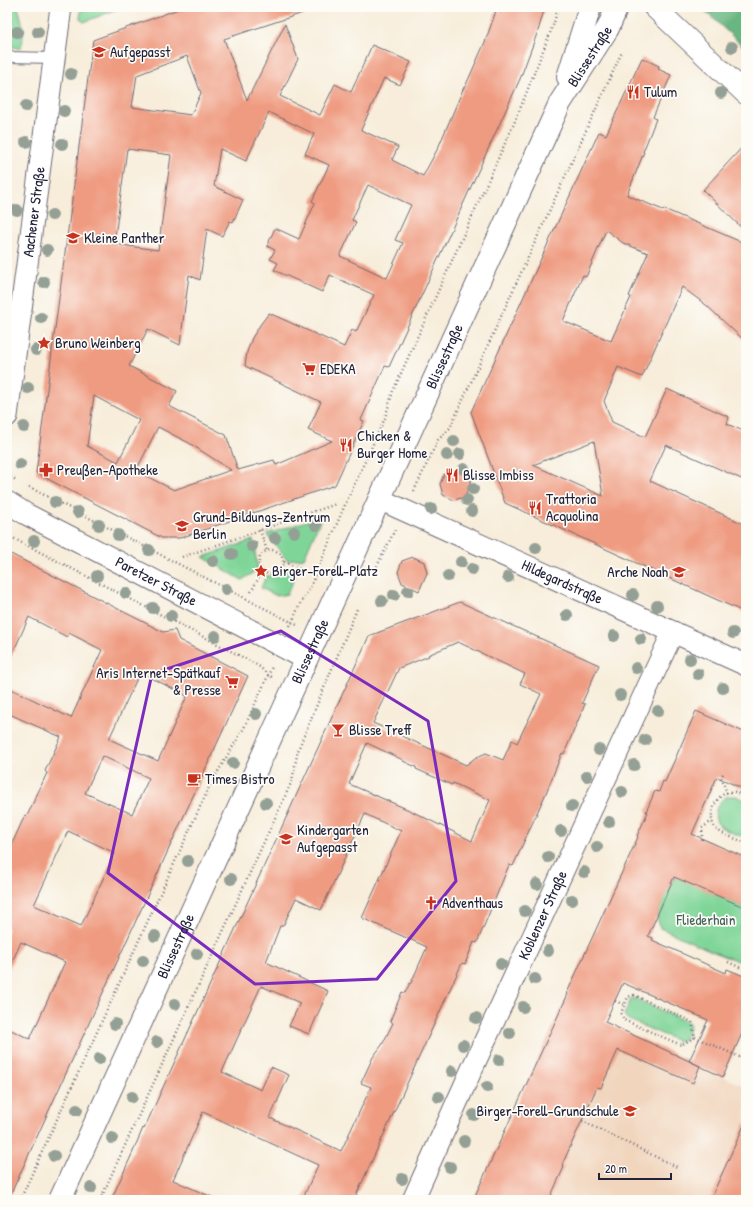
<svg xmlns="http://www.w3.org/2000/svg" width="753" height="1207" font-family="'Patrick Hand',sans-serif">
  <rect width="100%" height="100%" fill="#fdfcf7"/>
  <filter id="ink" filterUnits="userSpaceOnUse"><feTurbulence type="fractalNoise" baseFrequency=".025" numOctaves="2"/><feDisplacementMap in="SourceGraphic" scale="8" xChannelSelector="R" yChannelSelector="G"/><feConvolveMatrix kernelMatrix="1 2 1 2 8 2 1 2 1" color-interpolation-filters="sRGB"/></filter>
  <filter id="wash" filterUnits="userSpaceOnUse"><feTurbulence type="fractalNoise" baseFrequency=".012" numOctaves="4" result="noise"/><feDisplacementMap in="SourceGraphic" scale="16" xChannelSelector="R" yChannelSelector="G"/><feGaussianBlur stdDeviation="0.9" result="paint"/><feColorMatrix in="noise" values="0 0 0 0 0 0 0 0 0 0 0 0 0 0 0 0 0 1.4 0 .05"/><feComposite in="paint" operator="in"/></filter>
  <g filter="url(#wash)">
    <rect width="100%" height="100%" fill="#f7edda"/>
    <!-- built -->
    <path fill="#f1d5bd" d="M563 1004 746 1087V1200H488L476 1194Z"/>
    <!-- green -->
    <path fill="#7fd598" stroke="#507c6a" d="M7 7H18L24 29 21 49 12 47 7 40Z
      M81 7H123L84 22 80 19Z
      M322 516 304 558 287 560 267 534Z
      M253 540 258 570 242 580 203 557Z
      M285 569 296 575 287 594 277 596 261 588 266 576H276Z
      M736 796 746 801V838C739 835 725 831 720 826 711 818 716 802 726 797 729 796 733 796 736 796Z
      M676 874 685 881 746 908V915L739 930 746 933V964L733 959 723 956 660 928 657 916 670 881H673Z
      M634 998 689 1023 690 1026 684 1041 680 1042 627 1019 624 1015 631 999Z"/>
    <!-- forest -->
    <path fill="#67b680" stroke="#446c5e" d="M701 7H746V49Z"/>
    <g id="blocks">
      <!-- building -->
      <path fill="#ef9b81" fill-rule="evenodd" d="M184 7H312V10L224 39 247 100 285 24 298 59 280 96 320 115 335 84 351 92 372 45 411 62 400 85 384 78 361 130 398 147 392 160 423 176 438 148 464 87H465L485 42 496 11 500 12 501 7H545L538 31 520 79 389 367 385 366 361 420 364 421 335 485 180 538H162L36 473 93 40ZM187 56 201 93 191 115 132 107 137 75ZM269 112 314 134 305 154 329 165 312 201 315 203 299 239 275 228 267 246 275 250 270 259 278 263 274 270 322 292 330 275 374 295 356 332 352 330 344 347 269 313 260 325 252 338 247 352 245 366 321 402 308 430 332 441 276 465 274 460 238 470 226 435 169 406 177 391 129 366 148 329 180 345 189 275 200 280 207 229 222 236 230 221 233 222 243 200 214 186 220 149 246 161ZM127 149 171 155 158 250 114 244ZM368 185 411 205 395 240 403 243 387 278 340 256 356 222 352 220ZM94 396 139 420 118 462 87 446ZM158 427 189 443 231 470 174 490 136 471Z
        M642 58 659 66 658 69 671 75 653 117 656 119 643 152H644L627 195 663 210 664 209 746 244V342L706 305 682 287 642 377 618 367 604 401 612 422 645 437 667 389 729 417 727 424 746 432V481L666 445 650 481 746 525V613L505 503 471 412 599 132 606 135ZM606 230 623 243 648 253 629 296 631 297 611 341 563 321 583 275 586 277ZM594 441 603 496 533 465Z
        M746 143V232L703 190Z
        M455 471 472 478 465 497 454 500 443 495 440 484 444 474Z
        M7 552 163 632 175 630 179 640 248 676 8 1200H7V1028L30 1039 65 962 21 942 7 973V855L25 815 27 816 47 773 45 771 61 737 7 713V687L71 718 102 650 69 633 67 637 29 617 7 666ZM140 672 187 696 158 761 109 739ZM102 756 149 778 132 814 85 793ZM68 831 115 853 81 926 34 905Z
        M413 557 424 562 427 573 419 591 402 583 398 572 402 561Z
        M460 602 599 665 582 703 585 704 564 754 562 753 546 793 513 866 509 865 477 943 474 942 465 964 462 963 354 1200H302L318 1165 203 1112 173 1180 218 1200H111L132 1154 143 1128 144 1129 369 636ZM458 642 525 674 520 684 541 694 517 743 512 740 503 760 486 753 475 758 466 765 373 723 399 668 429 656 428 655ZM367 743 403 760V761L416 767V769L452 785 453 783 490 800 472 841 409 810 349 784ZM365 814 401 831 362 918 427 947 411 983H410L405 993 402 992 390 1021 393 1023 382 1045 373 1057 361 1083 371 1087 341 1151 270 1118 289 1075 271 1067 261 1090 222 1072 261 986 300 1003 289 1026 309 1034 328 991 266 962 280 926H283L296 898 321 910Z
        M696 711 746 733V790L717 777 692 834 746 858V908L674 877 648 936 653 938 652 940 726 973 727 969 746 977V1024L723 1077 689 1061 708 1020 623 983 605 1022 700 1066 693 1083 618 1050 601 1088 597 1087 562 1165 564 1167 549 1200H473L568 994 567 993 638 837 637 836 648 812H646L655 791 659 792 663 781 665 782Z
        M746 1121V1200H710Z"/>
    </g>
  </g>
  <g filter="url(#ink)">
    <use href="#blocks" fill-opacity="0" stroke="#6d6973" stroke-width="1"/>
    <g fill="none" stroke-linecap="round" stroke-linejoin="round">
      <!-- lane casing -->
      <g stroke="#6d6973" stroke-width="12">
        <path id="lane" d="M7 57 55 58"/>
      </g>
      <!-- street casing -->
      <g stroke="#6d6973" stroke-width="23">
        <g id="street">
          <path d="M654 7 746 94"/>
          <path id="s1" d="M7 416 61 7"/>
          <path id="s2" d="M379 499 746 665"/>
          <path id="s3" d="M7 502 26 514 306 659"/>
          <path id="s4" d="M413 1200 471 1071 673 632"/>
        </g>
      </g>
      <!-- secondary casing -->
      <g stroke="#6d6973" stroke-width="24">
        <g id="secondary">
          <path d="M568 77 590 7"/>
          <path id="s5" d="M60 1200 560 103 608 28 617 7"/>
        </g>
      </g>
      <!-- path -->
      <path stroke="#6d6973" stroke-width="2.5" stroke-dasharray="1 3" stroke-linecap="butt" d="M7 475 16 480
        M29 487 297 625
        M414 491 438 440 450 428 622 52
        M260 530 267 551
        M7 535 248 660 260 667 268 675 274 678
        M259 562a12 12 0 1 1 24 0a12 12 0 1 1-24 0Z
        M182 557 336 504
        M284 562 306 571
        M375 570 395 530
        M251 592 263 570
        M290 626 301 602 310 588 344 507 385 418 393 391 516 119 554 23 558 7
        M723 774 721 777 727 793
        M746 797C743 796 738 793 735 792 717 789 706 815 715 828 719 833 739 840 746 843
        M702 840V828L712 821
        M728 962 746 970
        M634 995 692 1022 695 1037 681 1045 624 1020 621 1013 628 997Z
        M615 1001 625 1005
        M695 1037 744 1059 746 1055
        M582 1121 679 1168
        M20 1200 211 783 244 728 272 667
        M100 1200 292 781 298 750 357 609"/>
      <!-- lane -->
      <use href="#lane" stroke="#fff" stroke-width="10"/>
      <!-- street -->
      <use href="#street" stroke="#fff" stroke-width="21"/>
      <!-- secondary -->
      <use href="#secondary" stroke="#fff" stroke-width="22"/>
    </g>
    <!-- trees -->
    <g fill="#94a095">
      <circle cx="17" cy="32" r="6"/>
      <circle cx="38" cy="32" r="6"/>
      <circle cx="732" cy="47" r="6"/>
      <circle cx="71" cy="74" r="6"/>
      <circle cx="721" cy="93" r="6"/>
      <circle cx="26" cy="106" r="6"/>
      <circle cx="64" cy="111" r="6"/>
      <circle cx="26" cy="142" r="6"/>
      <circle cx="62" cy="144" r="6"/>
      <circle cx="17" cy="210" r="6"/>
      <circle cx="52" cy="215" r="6"/>
      <circle cx="47" cy="250" r="6"/>
      <circle cx="44" cy="282" r="6"/>
      <circle cx="41" cy="318" r="6"/>
      <circle cx="36" cy="350" r="6"/>
      <circle cx="28" cy="388" r="6"/>
      <circle cx="24" cy="427" r="6"/>
      <circle cx="454" cy="441" r="6"/>
      <circle cx="460" cy="454" r="6"/>
      <circle cx="447" cy="455" r="6"/>
      <circle cx="20" cy="464" r="6"/>
      <circle cx="464" cy="469" r="6"/>
      <circle cx="473" cy="489" r="6"/>
      <circle cx="467" cy="500" r="6"/>
      <circle cx="55" cy="502" r="6"/>
      <circle cx="431" cy="509" r="6"/>
      <circle cx="472" cy="511" r="6"/>
      <circle cx="78" cy="512" r="6"/>
      <circle cx="99" cy="525" r="6"/>
      <circle cx="316" cy="525" r="6"/>
      <circle cx="294" cy="532" r="6"/>
      <circle cx="118" cy="535" r="6"/>
      <circle cx="275" cy="538" r="6"/>
      <circle cx="34" cy="541" r="6"/>
      <circle cx="252" cy="546" r="6"/>
      <circle cx="536" cy="548" r="6"/>
      <circle cx="149" cy="550" r="6"/>
      <circle cx="232" cy="554" r="6"/>
      <circle cx="213" cy="561" r="6"/>
      <circle cx="461" cy="562" r="6"/>
      <circle cx="472" cy="569" r="6"/>
      <circle cx="97" cy="576" r="6"/>
      <circle cx="448" cy="576" r="6"/>
      <circle cx="508" cy="577" r="6"/>
      <circle cx="226" cy="589" r="6"/>
      <circle cx="408" cy="591" r="6"/>
      <circle cx="126" cy="593" r="6"/>
      <circle cx="394" cy="595" r="6"/>
      <circle cx="633" cy="595" r="6"/>
      <circle cx="382" cy="601" r="6"/>
      <circle cx="657" cy="606" r="6"/>
      <circle cx="153" cy="608" r="6"/>
      <circle cx="567" cy="615" r="6"/>
      <circle cx="171" cy="616" r="6"/>
      <circle cx="733" cy="633" r="6"/>
      <circle cx="215" cy="636" r="6"/>
      <circle cx="614" cy="636" r="6"/>
      <circle cx="641" cy="639" r="6"/>
      <circle cx="690" cy="659" r="6"/>
      <circle cx="636" cy="668" r="6"/>
      <circle cx="698" cy="674" r="6"/>
      <circle cx="723" cy="688" r="6"/>
      <circle cx="620" cy="695" r="6"/>
      <circle cx="658" cy="711" r="6"/>
      <circle cx="256" cy="714" r="6"/>
      <circle cx="645" cy="740" r="6"/>
      <circle cx="599" cy="750" r="6"/>
      <circle cx="233" cy="763" r="6"/>
      <circle cx="634" cy="765" r="6"/>
      <circle cx="587" cy="776" r="6"/>
      <circle cx="622" cy="792" r="6"/>
      <circle cx="266" cy="803" r="6"/>
      <circle cx="572" cy="806" r="6"/>
      <circle cx="609" cy="822" r="6"/>
      <circle cx="561" cy="831" r="6"/>
      <circle cx="597" cy="847" r="6"/>
      <circle cx="548" cy="857" r="6"/>
      <circle cx="188" cy="861" r="6"/>
      <circle cx="584" cy="872" r="6"/>
      <circle cx="231" cy="879" r="6"/>
      <circle cx="537" cy="884" r="6"/>
      <circle cx="572" cy="900" r="6"/>
      <circle cx="525" cy="911" r="6"/>
      <circle cx="155" cy="936" r="6"/>
      <circle cx="548" cy="951" r="6"/>
      <circle cx="197" cy="954" r="6"/>
      <circle cx="143" cy="961" r="6"/>
      <circle cx="501" cy="964" r="6"/>
      <circle cx="535" cy="979" r="6"/>
      <circle cx="175" cy="1004" r="6"/>
      <circle cx="523" cy="1007" r="6"/>
      <circle cx="476" cy="1018" r="6"/>
      <circle cx="115" cy="1024" r="6"/>
      <circle cx="510" cy="1033" r="6"/>
      <circle cx="157" cy="1042" r="6"/>
      <circle cx="463" cy="1045" r="6"/>
      <circle cx="99" cy="1059" r="6"/>
      <circle cx="499" cy="1060" r="6"/>
      <circle cx="452" cy="1071" r="6"/>
      <circle cx="487" cy="1087" r="6"/>
      <circle cx="132" cy="1097" r="6"/>
      <circle cx="439" cy="1097" r="6"/>
      <circle cx="77" cy="1110" r="6"/>
      <circle cx="474" cy="1115" r="6"/>
      <circle cx="112" cy="1138" r="6"/>
      <circle cx="464" cy="1141" r="6"/>
      <circle cx="54" cy="1156" r="6"/>
      <circle cx="450" cy="1167" r="6"/>
      <circle cx="402" cy="1179" r="6"/>
      <circle cx="91" cy="1188" r="6"/>
    </g>
  </g>
  <!-- marked area -->
  <path fill="none" stroke="#7b2cbf" stroke-width="3" stroke-linejoin="round" d="M281 631 428 721 456 881 377 979 255 984 108 873 152 674Z"/>
  <!-- icons -->
  <defs>
    <g id="school-bare" transform="scale(1.08)"><path d="M0-5L7-2L0 1L-7-2ZM-4 1L0 2.5L4 1V4Q0 6-4 4Z" fill="#c8321e" stroke="#fdfcf7" stroke-width="2.5" paint-order="stroke"/></g>
    <g id="restaurant-bare" transform="scale(1.08)"><path d="M-5-6h1v4h1v-4h1v4h1v-4h1v5L-1.5 .5V6h-2V.5L-5-1ZM5-6V6H3V1.5H1.5Q1.5-4 5-6Z" fill="#c8321e" stroke="#fdfcf7" stroke-width="2.5" paint-order="stroke"/></g>
    <g id="sight-bare" transform="scale(1.08)"><path d="M0-6L1.8-2.2L6-1.7L2.9 1.2L3.7 5.4L0 3.3L-3.7 5.4L-2.9 1.2L-6-1.7L-1.8-2.2Z" fill="#c8321e" stroke="#fdfcf7" stroke-width="2.5" paint-order="stroke"/></g>
    <g id="supermarket-bare" transform="scale(1.08)"><path d="M-6-5.5h2.5l.6 2H6L4.5 2H-2.5L-4.4-4H-6ZM-1.5 3.2a1.3 1.3 0 1 0 .1 0ZM3 3.2a1.3 1.3 0 1 0 .1 0Z" fill="#c8321e" stroke="#fdfcf7" stroke-width="2.5" paint-order="stroke"/></g>
    <g id="pharmacy-bare" transform="scale(1.08)"><path d="M-2-6h4v4h4v4h-4v4h-4v-4h-4v-4h4Z" fill="#c8321e" stroke="#fdfcf7" stroke-width="2.5" paint-order="stroke"/></g>
    <g id="bar-bare" transform="scale(1.08)"><path d="M-6-5H6L.8 .8V4.5H3.5V6h-7V4.5H-.8V.8Z" fill="#c8321e" stroke="#fdfcf7" stroke-width="2.5" paint-order="stroke"/></g>
    <g id="cafe-bare" transform="scale(1.08)"><path d="M-5.5-4.5H6V0H3Q3 3.5 0 3.5H-2.5Q-5.5 3.5-5.5 0ZM3-3.2v2h1.7v-2ZM-6 4.5H4V6H-6Z" fill="#c8321e" stroke="#fdfcf7" stroke-width="2.5" paint-order="stroke"/></g>
    <g id="church-bare" transform="scale(1.08)"><path d="M-1.2-6h2.4v3.5h3.3v2.4h-3.3V6h-2.4V-.1h-3.3v-2.4h3.3Z" fill="#c8321e" stroke="#fdfcf7" stroke-width="2.5" paint-order="stroke"/></g>
  </defs>
  <g fill-rule="evenodd">
    <use href="#school-bare" x="99" y="52"/>
    <use href="#restaurant-bare" x="633" y="92"/>
    <use href="#school-bare" x="73" y="238"/>
    <use href="#sight-bare" x="44" y="343"/>
    <use href="#supermarket-bare" x="309" y="369"/>
    <use href="#restaurant-bare" x="346" y="445"/>
    <use href="#pharmacy-bare" x="46" y="470"/>
    <use href="#restaurant-bare" x="452" y="475"/>
    <use href="#restaurant-bare" x="535" y="508"/>
    <use href="#school-bare" x="182" y="526"/>
    <use href="#sight-bare" x="261" y="571"/>
    <use href="#school-bare" x="679" y="572"/>
    <use href="#supermarket-bare" x="232" y="682"/>
    <use href="#bar-bare" x="338" y="730"/>
    <use href="#cafe-bare" x="194" y="779"/>
    <use href="#school-bare" x="286" y="839"/>
    <use href="#church-bare" x="431" y="903"/>
    <use href="#school-bare" x="630" y="1111"/>
  </g>
  <g text-anchor="middle" stroke-width="3.5" stroke-linejoin="round" paint-order="stroke">
    <!-- poi labels -->
    <g font-size="15" fill="#22223b" stroke="#fdfcf7" text-anchor="start">
      <text x="110" y="57">Aufgepasst</text>
      <text x="644" y="97">Tulum</text>
      <text x="84" y="243">Kleine Panther</text>
      <text x="55" y="348">Bruno Weinberg</text>
      <text x="320" y="374">EDEKA</text>
      <text x="357" y="441">Chicken &amp;<tspan x="357" dy="17">Burger Home</tspan></text>
      <text x="57" y="475">Preußen-Apotheke</text>
      <text x="463" y="480">Blisse Imbiss</text>
      <text x="546" y="504">Trattoria<tspan x="546" dy="17">Acquolina</tspan></text>
      <text x="193" y="522">Grund-Bildungs-Zentrum<tspan x="193" dy="17">Berlin</tspan></text>
      <text x="272" y="576">Birger-Forell-Platz</text>
      <text x="668" y="577" text-anchor="end">Arche Noah</text>
      <text x="221" y="678" text-anchor="end">Aris Internet-Spätkauf<tspan x="221" dy="17">&amp; Presse</tspan></text>
      <text x="349" y="735">Blisse Treff</text>
      <text x="205" y="784">Times Bistro</text>
      <text x="297" y="835">Kindergarten<tspan x="297" dy="17">Aufgepasst</tspan></text>
      <text x="442" y="908">Adventhaus</text>
      <text x="619" y="1116" text-anchor="end">Birger-Forell-Grundschule</text>
    </g>
    <!-- street labels -->
    <g font-size="15" fill="#22223b" stroke="#fdfcf7">
      <text dy="5" stroke="none"><textPath href="#s5" startOffset="1261">Blissestraße</textPath></text>
      <text dy="5" stroke="none"><textPath href="#s1" startOffset="206">Aachener Straße</textPath></text>
      <text dy="5" stroke="none"><textPath href="#s5" startOffset="927">Blissestraße</textPath></text>
      <text dy="5" stroke="none"><textPath href="#s3" startOffset="169">Paretzer Straße</textPath></text>
      <text dy="5" stroke="none"><textPath href="#s2" startOffset="201">Hildegardstraße</textPath></text>
      <text dy="5" stroke="none"><textPath href="#s5" startOffset="603">Blissestraße</textPath></text>
      <text dy="5" stroke="none"><textPath href="#s4" startOffset="313">Koblenzer Straße</textPath></text>
      <text dy="5" stroke="none"><textPath href="#s5" startOffset="279">Blissestraße</textPath></text>
    </g>
    <!-- park labels -->
    <g font-size="15" fill="#43615c" stroke="#fdfcf7">
      <text x="706" y="925">Fliederhain</text>
    </g>
  </g>
  <!-- margin -->
  <rect width="753" height="1207" fill="none" stroke="#fdfcf7" stroke-width="24"/>
  <!-- scale -->
  <path d="M599 1173v6h72v-6" fill="none" stroke="#22223b" stroke-width="2"/>
  <text x="605" y="1173" font-size="12" fill="#22223b" stroke="#fdfcf7" stroke-width="3" paint-order="stroke">20 m</text>
</svg>
